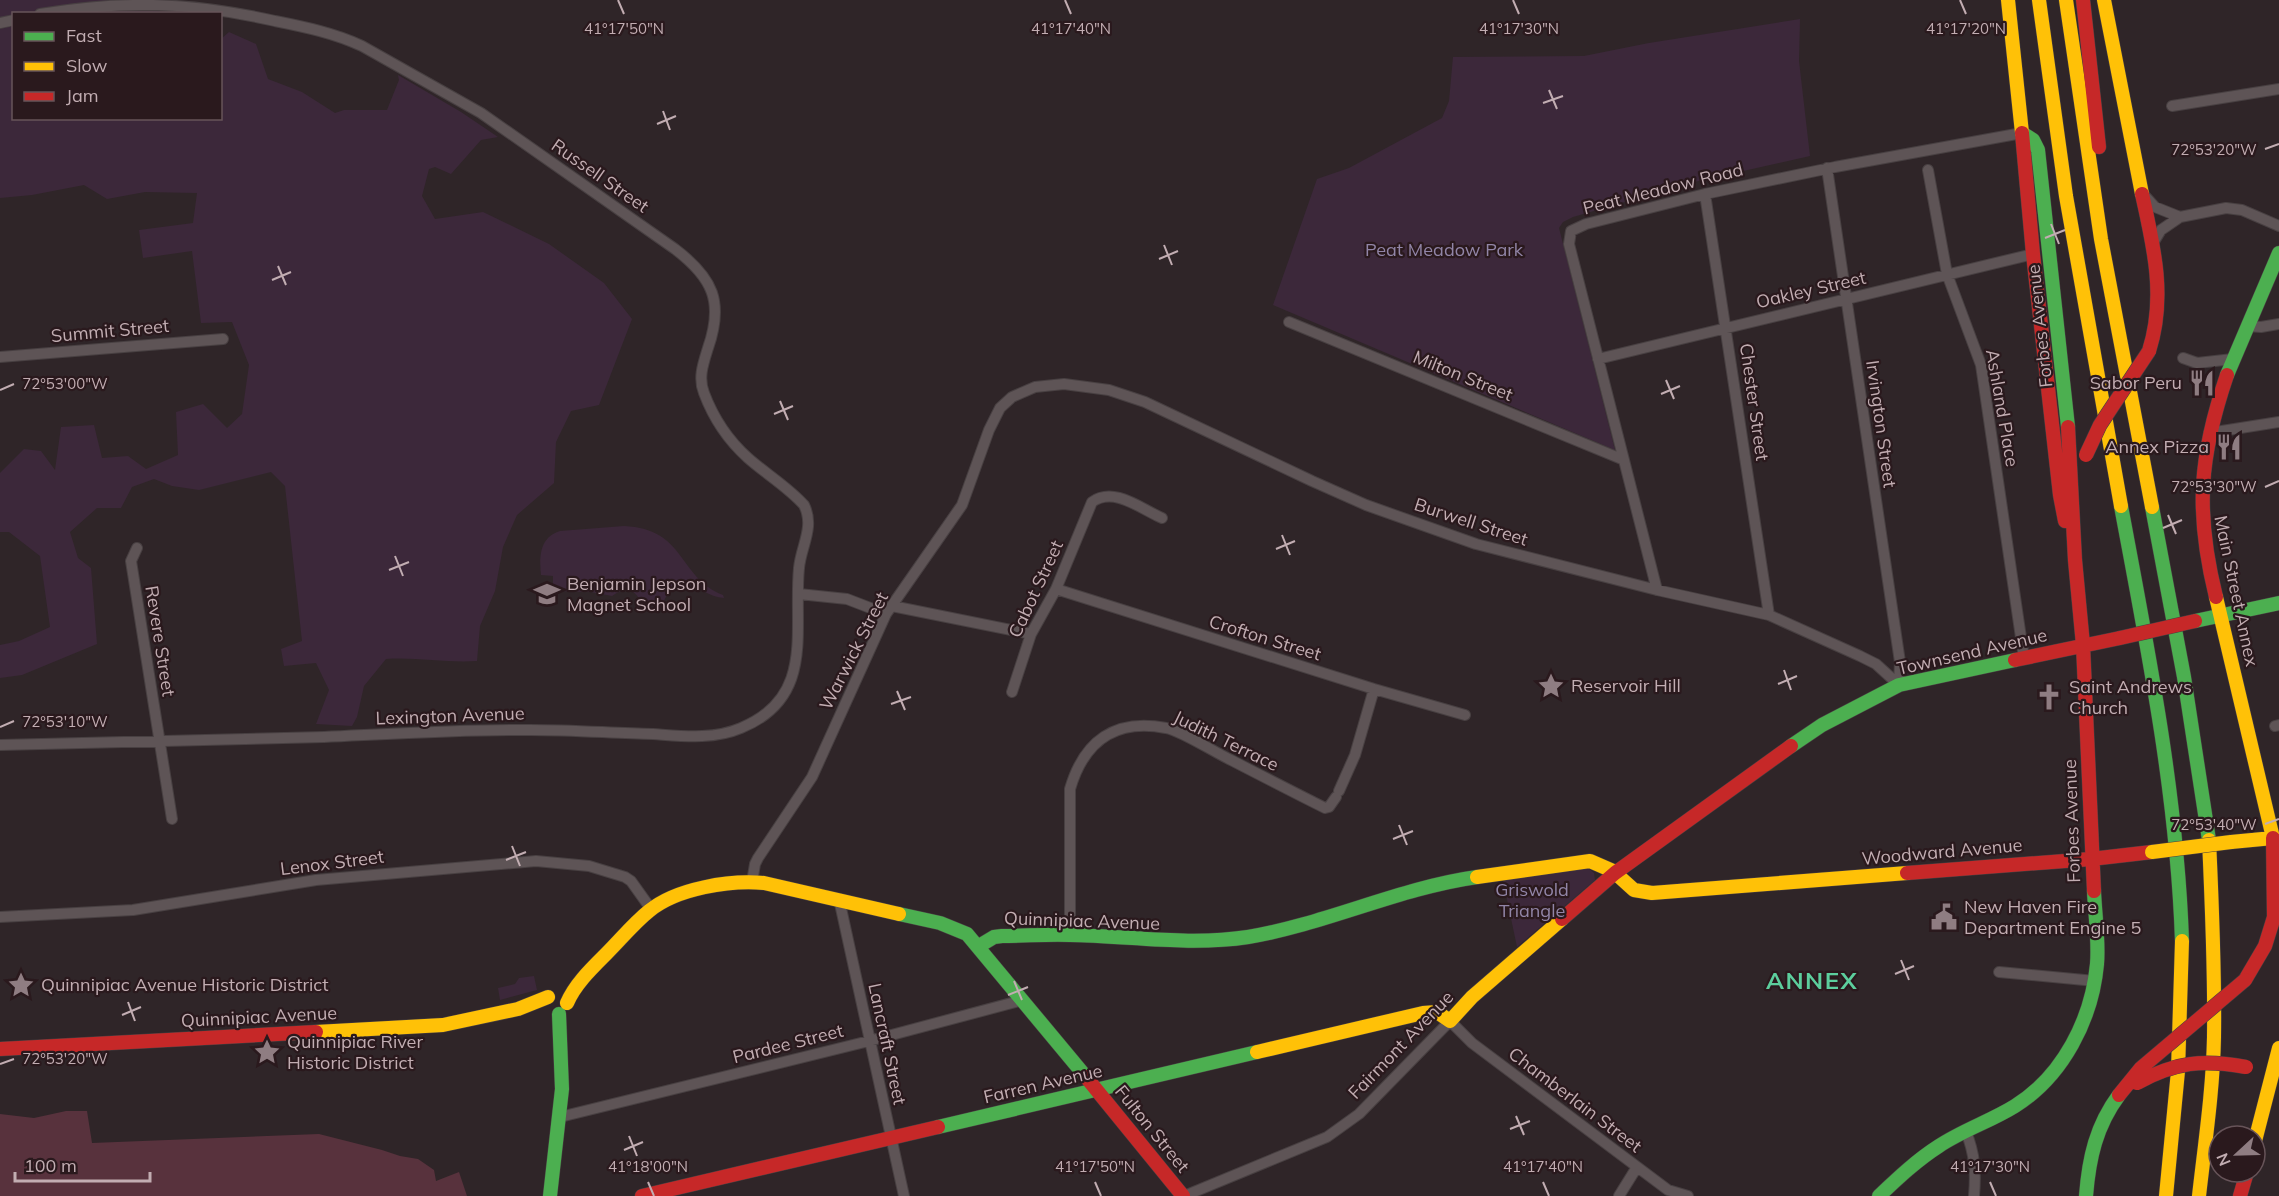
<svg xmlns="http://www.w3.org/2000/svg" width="2279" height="1196" font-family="Mulish,sans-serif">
  <rect width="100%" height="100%" fill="#2f2528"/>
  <!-- green -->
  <path fill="#3c283a" d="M0 0H136L138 10 184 13 14 14V118H220L221 39 229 32 256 44 268 79 302 92 335 113 344 110H387L399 80 398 75 461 112 498 137 481 140 451 174 435 167 429 169 422 196 435 219 483 212 549 244 604 283 632 319 599 405 571 411 556 442 554 483 517 515 503 547 495 591 480 626 477 661C446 663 417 657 386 659L364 686 357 717 352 726 316 724 329 690 316 663 284 666 281 649 302 641 285 486 271 472 199 490 172 486 154 479 132 487 121 508H97L70 532 78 558 91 568 97 644 22 675 0 678V645L19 641 50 627 40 556 9 532H0V473L24 449 41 451 55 470 61 427 94 425 102 458 128 456 146 469 178 455 176 412 203 404 227 428 242 414 249 365 232 322 201 323 192 251 143 258 139 230 193 223 197 193 145 192 107 199 84 185 32 195 0 198Z
    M1800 19 1799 61 1810 156 1690 183 1573 217 1563 222 1559 228 1615 450 1273 305 1317 179 1349 168 1442 118 1449 101 1453 57 1584 56 1649 43Z
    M624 526C687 529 677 577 723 595L724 598C701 598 681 563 663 603L653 602 642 604C635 588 625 587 612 596L591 592 557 591 553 589V576L541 575C539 556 540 537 560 531Z
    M1587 867 1594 873 1595 880 1517 947 1503 880Z
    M534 976 537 990 500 1000 498 988 515 984 519 978Z"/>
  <!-- water -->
  <path fill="#58323d" d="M66 1111H87L92 1143 319 1134 382 1150 400 1156 418 1159 434 1170 436 1181 459 1172 467 1196H0V1114L34 1118Z"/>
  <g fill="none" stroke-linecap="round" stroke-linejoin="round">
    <!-- street casing -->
    <g stroke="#484042" stroke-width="12">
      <path id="street" d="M0 23 14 20
        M2172 106 2279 89
        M1827 168 1900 662 1899 685
        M1928 170 1947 274 1981 365 2024 658
        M1705 194 1769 615
        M2145 196 2155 207 2180 217
        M2153 243 2161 230 2180 217 2226 208 2242 210 2279 226
        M1289 322 1624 460
        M2248 326 2261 327 2279 324
        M0 357 223 339
        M2183 358 2197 363 2233 359
        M1598 359 2033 254
        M2209 433 2279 422
        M137 548 131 561 172 819
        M1056 589 1374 689 1465 715
        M1657 590 1569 244 1571 231 1586 224 1705 194 1835 167 2022 133
        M799 594 847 599 886 614
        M892 606 1031 634
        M1012 692 1031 634 1056 589 1092 502C1114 486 1141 509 1162 518
        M2275 726 2279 725
        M0 745C108 743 216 740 324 737 389 734 453 730 518 730 563 729 608 733 653 734 682 736 713 740 741 728 816 697 793 630 799 568 801 546 815 527 804 505 788 487 766 474 748 458 729 441 713 417 704 393 698 378 703 364 708 348 724 302 713 278 675 249L481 113 362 46C334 33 305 27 275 21 191 2 125 0 40 14
        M1339 791 1355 755 1374 689
        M752 882 755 864 758 858 812 777 886 614 962 505 989 430 1000 408 1012 397 1035 387 1064 384 1109 390 1145 402 1312 481 1366 505 1476 544 1657 590 1769 615 1860 656 1876 664 1899 685
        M839 899 904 1196
        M0 917 133 910 316 880 536 861 589 866 625 877 631 881 651 909
        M1070 935V789C1084 741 1115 718 1166 728 1180 730 1216 753 1231 760 1262 776 1293 792 1325 808L1329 807 1336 797
        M1999 972 2095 981
        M560 1117 869 1041 1023 1000
        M1966 1132C1975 1154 1976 1173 1974 1196
        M1184 1196 1327 1137 1359 1114 1450 1021 1472 1043 1668 1190 1688 1196
        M1619 1196 1637 1167"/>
    </g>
    <!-- fast casing -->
    <g stroke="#484042" stroke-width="15">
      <path id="fast" d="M2022 133 2033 140 2038 150 2068 427
        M2227 375 2279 253
        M2121 506C2148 651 2177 793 2182 941
        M2152 507 2184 677 2209 840
        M2195 621 2279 603
        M1791 746 1822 725 1899 685 2015 660
        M899 914 940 923 967 934 1086 1077
        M979 946 994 937 1002 936C1025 936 1048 934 1070 935 1130 936 1189 946 1248 937 1326 924 1399 888 1477 877
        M938 1127 1257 1052
        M550 1196 562 1089 559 1014
        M1879 1196C1898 1178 1917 1160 1939 1146 1963 1130 1991 1121 2015 1106 2063 1076 2092 1019 2097 964 2099 941 2095 915 2094 891
        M2086 1196C2089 1158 2096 1126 2119 1095"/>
    </g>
    <!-- slow casing -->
    <g stroke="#484042" stroke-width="15">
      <path id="slow" d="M2008 0 2022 133
        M2039 0 2066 196 2121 506
        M2066 0 2101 239 2152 507
        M2104 0 2142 194
        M2216 597 2273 838
        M2231 842 2273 838
        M1477 877 1590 861 1613 871 1634 890 1652 893 1907 873
        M567 1003C575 984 592 968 607 953 621 939 634 923 649 911 677 888 730 880 764 883L899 914
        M316 1032 443 1025 518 1009 548 997
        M1257 1052 1423 1013 1437 1012 1450 1021 1472 997 1562 919
        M2255 1141 2279 1048
        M2166 1196 2178 1071 2182 941
        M2199 1196C2205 1143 2213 1090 2214 1037 2215 971 2212 905 2209 840"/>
    </g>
    <!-- jam casing -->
    <g stroke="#484042" stroke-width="15">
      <path id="jam" d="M2083 0 2099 147
        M2022 133 2033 254 2060 495 2065 521
        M2142 194C2154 247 2166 298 2149 351
        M2068 427 2075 560 2083 645 2094 891
        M2216 597C2195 512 2199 457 2227 375
        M2015 660 2120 638
        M2091 859 2152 852
        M1907 873 2091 859
        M1562 919 1615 873 1791 746
        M2245 980 2265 946 2274 917 2273 838
        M0 1049 316 1032
        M1086 1077 1183 1196
        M642 1196 938 1127
        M2240 1196 2247 1172"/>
    </g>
    <!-- street -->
    <use href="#street" stroke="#5e5456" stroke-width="10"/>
    <!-- fast -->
    <use href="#fast" stroke="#4caf50" stroke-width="14"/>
    <!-- slow -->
    <use href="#slow" stroke="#ffc107" stroke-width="14"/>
    <!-- jam -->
    <use href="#jam" stroke="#c62828" stroke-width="14"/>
    <!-- slow-bridge casing -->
    <g stroke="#484042" stroke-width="15" stroke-linecap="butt">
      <path id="slow-bridge" d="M2152 852 2231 842"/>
    </g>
    <!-- jam-bridge casing -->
    <g stroke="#484042" stroke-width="15" stroke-linecap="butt">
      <path id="jam-bridge" d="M2086 455 2100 425 2149 351
        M2120 638 2195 621
        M2137 1083C2175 1062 2203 1059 2246 1067
        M2119 1095 2141 1068 2245 980"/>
    </g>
    <!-- slow-bridge -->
    <use href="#slow-bridge" stroke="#ffc107" stroke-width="14"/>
    <!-- jam-bridge -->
    <use href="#jam-bridge" stroke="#c62828" stroke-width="14"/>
  </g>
  <!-- ticks -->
  <path fill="none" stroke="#c2adb2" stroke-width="2" d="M618 0 624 14M1065 0 1071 14M1513 0 1519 14M1960 0 1966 14M1549 90 1557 109M1543 103 1563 96M663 111 670 130M657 124 676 116M2265 149 2279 144M2051 224 2059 244M2045 238 2065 230M1164 245 1172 265M1159 259 1178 251M278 266 286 285M272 280 291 272M1666 380 1674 399M0 390 14 384M1661 394 1680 386M780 401 788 420M774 414 793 406M2265 487 2279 481M2168 515 2176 534M2163 528 2182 520M1282 535 1290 555M1276 549 1295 541M395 556 403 576M389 570 409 562M1784 670 1791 690M1778 684 1797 676M897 691 905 710M891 704 911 697M0 727 14 721M2265 824 2279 819M1399 825 1407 845M1393 839 1413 831M512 846 520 866M506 860 526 852M1901 960 1909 980M1895 974 1914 966M1014 981 1022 1000M1008 995 1028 987M128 1002 135 1021M122 1015 141 1007M0 1064 14 1059M1516 1116 1524 1135M1510 1129 1530 1121M629 1136 637 1156M624 1150 643 1142M648 1182 654 1196M1095 1182 1101 1196M1543 1182 1549 1196M1990 1182 1996 1196"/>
  <!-- icons -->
  <defs>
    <g id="restaurant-bare" transform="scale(2.07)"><path d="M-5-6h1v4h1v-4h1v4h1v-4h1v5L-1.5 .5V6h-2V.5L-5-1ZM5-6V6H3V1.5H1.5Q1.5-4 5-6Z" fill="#8f7d82" stroke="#2a191d" stroke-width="2.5" paint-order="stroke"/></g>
    <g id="school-bare" transform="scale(2.07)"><path d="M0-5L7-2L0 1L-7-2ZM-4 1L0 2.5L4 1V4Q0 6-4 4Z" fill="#8f7d82" stroke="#2a191d" stroke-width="2.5" paint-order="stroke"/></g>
    <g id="sight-bare" transform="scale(2.07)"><path d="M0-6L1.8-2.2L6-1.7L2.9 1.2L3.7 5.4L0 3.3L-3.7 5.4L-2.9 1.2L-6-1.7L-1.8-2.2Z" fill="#8f7d82" stroke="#2a191d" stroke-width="2.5" paint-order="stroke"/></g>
    <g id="church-bare" transform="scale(2.07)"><path d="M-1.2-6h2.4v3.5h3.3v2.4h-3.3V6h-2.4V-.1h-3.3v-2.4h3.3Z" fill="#8f7d82" stroke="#2a191d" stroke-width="2.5" paint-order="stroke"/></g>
    <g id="civic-bare" transform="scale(2.07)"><path d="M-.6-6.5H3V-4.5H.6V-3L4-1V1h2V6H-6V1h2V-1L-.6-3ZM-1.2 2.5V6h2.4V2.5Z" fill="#8f7d82" stroke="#2a191d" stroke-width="2.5" paint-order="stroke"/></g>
  </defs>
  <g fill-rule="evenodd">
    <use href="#restaurant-bare" x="2202" y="383"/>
    <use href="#restaurant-bare" x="2229" y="447"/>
    <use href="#school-bare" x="547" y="594"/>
    <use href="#sight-bare" x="1551" y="686"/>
    <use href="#church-bare" x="2049" y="697"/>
    <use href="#civic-bare" x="1944" y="917"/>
    <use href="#sight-bare" x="21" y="985"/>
    <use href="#sight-bare" x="267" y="1052"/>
  </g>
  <g text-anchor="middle" stroke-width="4.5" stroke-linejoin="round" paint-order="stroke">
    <!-- street labels -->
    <g font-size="18" fill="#c2adb2" stroke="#2a191d">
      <text transform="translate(600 176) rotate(35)" y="6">Russell Street</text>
      <text transform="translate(1663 189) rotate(-14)" y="6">Peat Meadow Road</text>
      <text transform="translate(1811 290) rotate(-13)" y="6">Oakley Street</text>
      <text transform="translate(2040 326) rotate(-96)" y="6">Forbes Avenue</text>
      <text transform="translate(110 331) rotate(-5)" y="6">Summit Street</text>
      <text transform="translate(1463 376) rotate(22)" y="6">Milton Street</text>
      <text transform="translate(1754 402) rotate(82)" y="6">Chester Street</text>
      <text transform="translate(2002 408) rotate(80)" y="6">Ashland Place</text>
      <text transform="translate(1881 424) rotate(82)" y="6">Irvington Street</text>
      <text transform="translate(1471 522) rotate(18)" y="6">Burwell Street</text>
      <text transform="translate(1036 589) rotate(-65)" y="6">Cabot Street</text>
      <text transform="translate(2236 591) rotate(78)" y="6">Main Street Annex</text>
      <text transform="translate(1265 638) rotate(17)" y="6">Crofton Street</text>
      <text transform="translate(160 641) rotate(81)" y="6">Revere Street</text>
      <text transform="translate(854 651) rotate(-63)" y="6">Warwick Street</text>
      <text transform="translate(1972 652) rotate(-13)" y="6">Townsend Avenue</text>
      <text transform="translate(450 716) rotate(-2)" y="6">Lexington Avenue</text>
      <text transform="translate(1226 741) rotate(26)" y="6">Judith Terrace</text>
      <text transform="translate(2072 821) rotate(-92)" y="6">Forbes Avenue</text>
      <text transform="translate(1942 852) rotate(-5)" y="6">Woodward Avenue</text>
      <text transform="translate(332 863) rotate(-7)" y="6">Lenox Street</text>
      <text transform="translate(1082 921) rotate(2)" y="6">Quinnipiac Avenue</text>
      <text transform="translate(259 1017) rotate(-3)" y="6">Quinnipiac Avenue</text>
      <text transform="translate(788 1044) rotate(-14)" y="6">Pardee Street</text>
      <text transform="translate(887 1044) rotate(78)" y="6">Lancraft Street</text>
      <text transform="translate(1401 1045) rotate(-46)" y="6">Fairmont Avenue</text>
      <text transform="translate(1043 1084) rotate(-13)" y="6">Farren Avenue</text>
      <text transform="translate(1575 1100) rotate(37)" y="6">Chamberlain Street</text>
      <text transform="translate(1152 1129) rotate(51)" y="6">Fulton Street</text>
    </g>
    <!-- park labels -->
    <g font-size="18" fill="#9185a7" stroke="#2a191d">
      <text x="1444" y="256">Peat Meadow Park</text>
      <text x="1532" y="896">Griswold<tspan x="1532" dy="21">Triangle</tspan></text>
    </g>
    <!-- poi labels -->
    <g font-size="18" fill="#c2adb2" stroke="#2a191d" text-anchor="start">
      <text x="2182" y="389" text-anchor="end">Sabor Peru</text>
      <text x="2209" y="453" text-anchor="end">Annex Pizza</text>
      <text x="567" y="590">Benjamin Jepson<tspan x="567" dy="21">Magnet School</tspan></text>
      <text x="1571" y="692">Reservoir Hill</text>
      <text x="2069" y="693">Saint Andrews<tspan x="2069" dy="21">Church</tspan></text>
      <text x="1964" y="913">New Haven Fire<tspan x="1964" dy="21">Department Engine 5</tspan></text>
      <text x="41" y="991">Quinnipiac Avenue Historic District</text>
      <text x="287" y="1048">Quinnipiac River<tspan x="287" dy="21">Historic District</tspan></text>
    </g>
    <!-- district labels -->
    <g font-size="24" font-weight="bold" letter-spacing="1.5" fill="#5cce9d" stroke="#2a191d">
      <text x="1812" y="989">ANNEX</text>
    </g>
  </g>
  <g font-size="15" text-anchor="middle" fill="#c2adb2" stroke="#2a191d" stroke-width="4.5" stroke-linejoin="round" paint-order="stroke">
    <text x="624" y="34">41°17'50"N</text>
    <text x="1071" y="34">41°17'40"N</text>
    <text x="1519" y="34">41°17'30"N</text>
    <text x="1966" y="34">41°17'20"N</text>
    <text x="2214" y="155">72°53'20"W</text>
    <text x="65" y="389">72°53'00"W</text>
    <text x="2214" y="492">72°53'30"W</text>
    <text x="65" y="727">72°53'10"W</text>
    <text x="2214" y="830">72°53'40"W</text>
    <text x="65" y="1064">72°53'20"W</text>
    <text x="648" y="1172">41°18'00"N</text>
    <text x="1095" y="1172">41°17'50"N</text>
    <text x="1543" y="1172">41°17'40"N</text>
    <text x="1990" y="1172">41°17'30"N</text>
  </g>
  <!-- legend -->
  <rect x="12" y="12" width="210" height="108" fill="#2a191d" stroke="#675459" stroke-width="1.5"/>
  <rect x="24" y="32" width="30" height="9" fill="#4caf50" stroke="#675459" stroke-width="1.5"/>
  <text x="66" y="42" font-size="18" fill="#c2adb2">Fast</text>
  <rect x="24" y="62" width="30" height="9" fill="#ffc107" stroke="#675459" stroke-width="1.5"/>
  <text x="66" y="72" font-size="18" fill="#c2adb2">Slow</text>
  <rect x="24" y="92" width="30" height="9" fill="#c62828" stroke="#675459" stroke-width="1.5"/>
  <text x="66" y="102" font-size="18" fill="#c2adb2">Jam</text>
  <!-- north arrow -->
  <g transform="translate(2237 1154) rotate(248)"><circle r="28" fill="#2a191d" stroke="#675459" stroke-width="1.5"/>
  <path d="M0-4.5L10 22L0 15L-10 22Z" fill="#8f7d82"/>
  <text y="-9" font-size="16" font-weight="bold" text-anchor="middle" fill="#c2adb2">N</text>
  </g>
  <!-- scale -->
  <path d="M15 1172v9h135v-9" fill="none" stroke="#c2adb2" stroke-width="3"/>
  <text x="24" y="1172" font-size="18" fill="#c2adb2" stroke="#2a191d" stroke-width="4.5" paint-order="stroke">100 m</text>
</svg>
